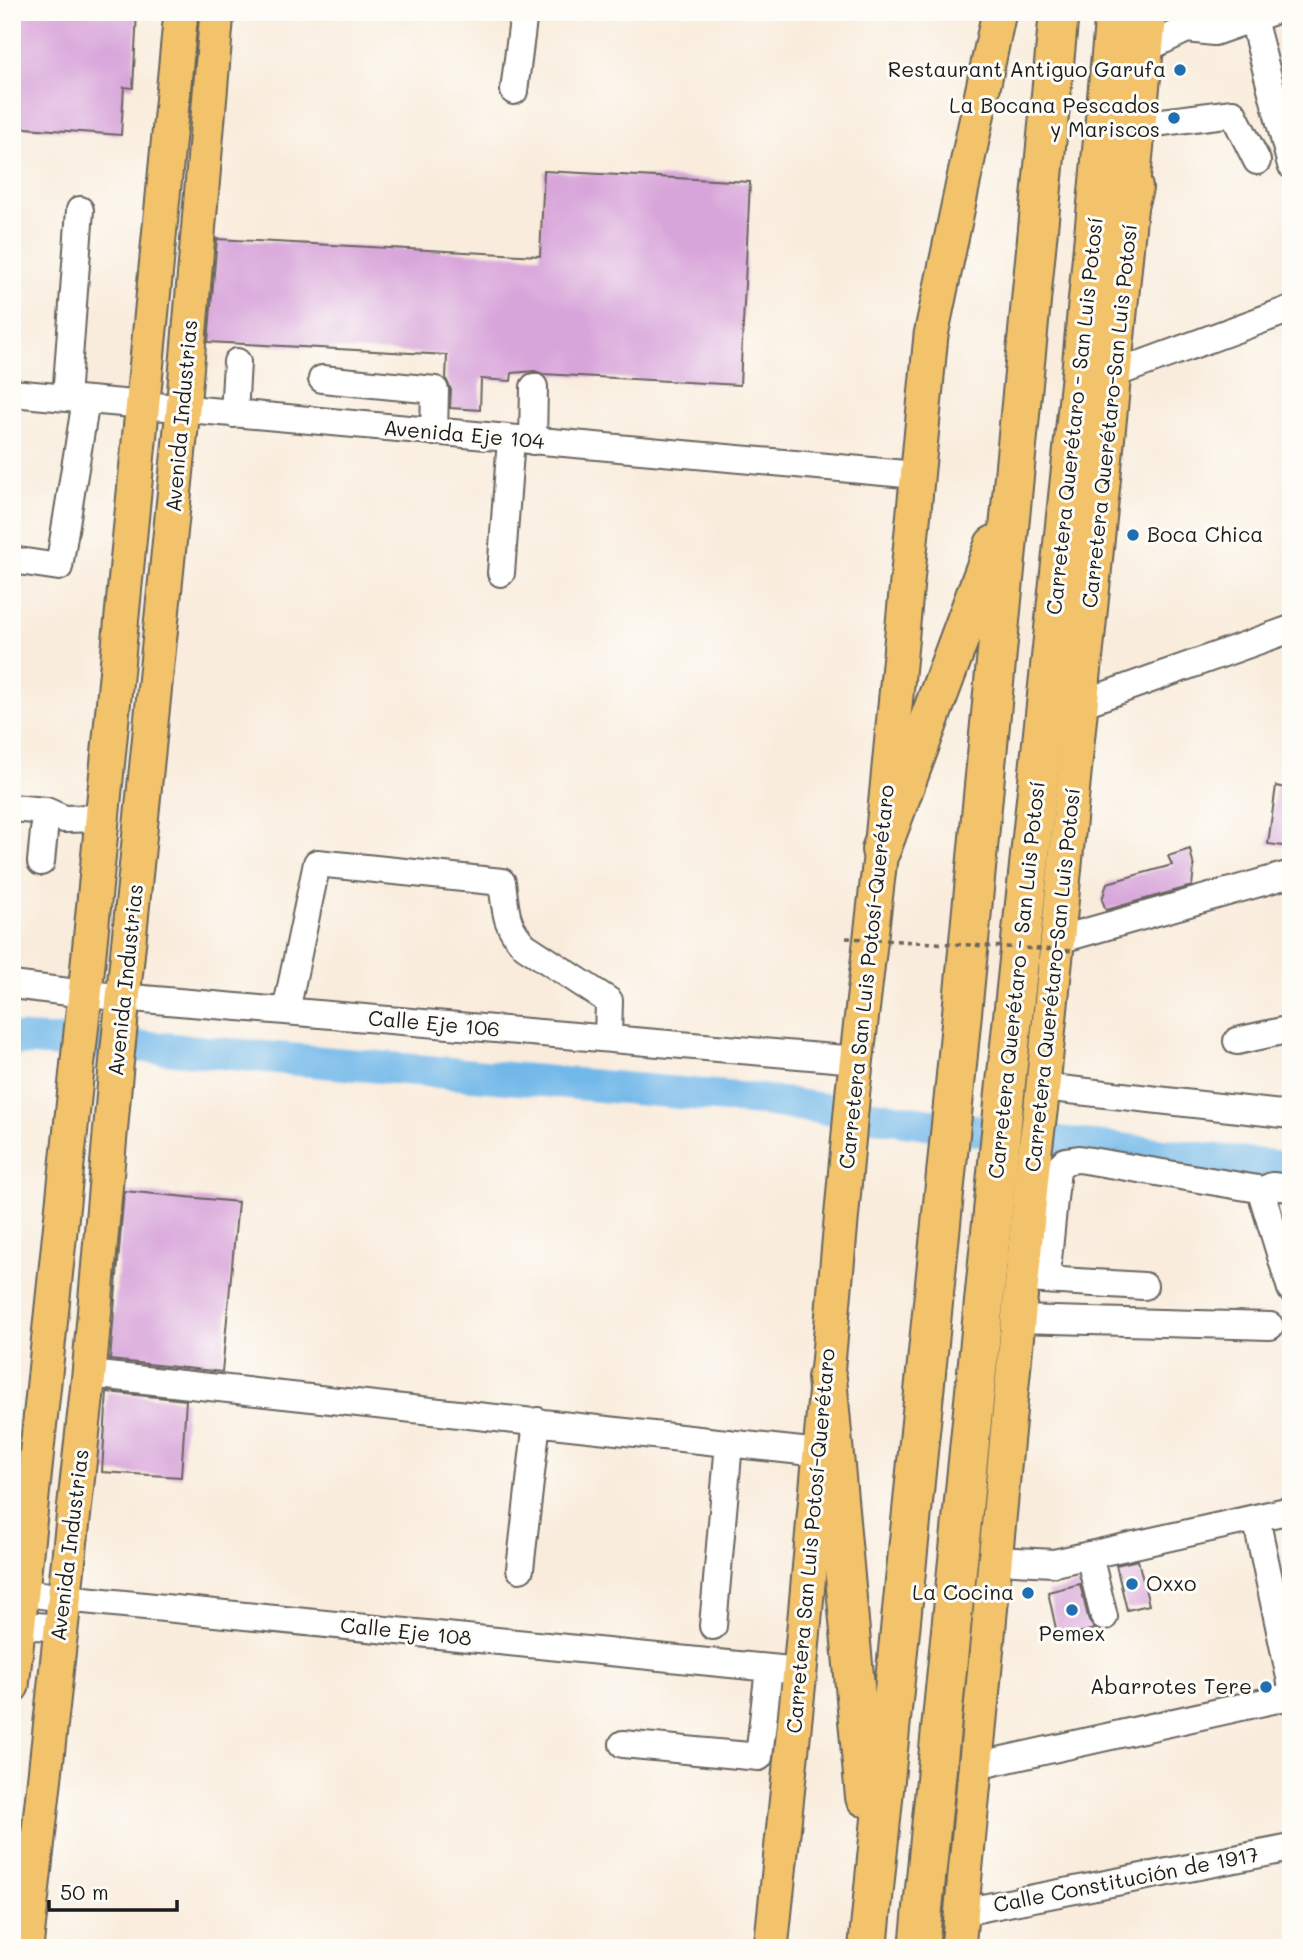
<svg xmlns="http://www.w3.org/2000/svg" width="1303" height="1960" font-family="Mali,sans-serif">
  <rect width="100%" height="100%" fill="#fdfcf7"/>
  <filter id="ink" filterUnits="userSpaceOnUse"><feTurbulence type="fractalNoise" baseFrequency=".0143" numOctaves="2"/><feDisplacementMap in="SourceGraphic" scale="14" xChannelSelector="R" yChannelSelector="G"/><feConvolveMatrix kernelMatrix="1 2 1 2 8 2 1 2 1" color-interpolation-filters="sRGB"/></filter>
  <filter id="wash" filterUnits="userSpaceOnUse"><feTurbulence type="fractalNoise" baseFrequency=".00686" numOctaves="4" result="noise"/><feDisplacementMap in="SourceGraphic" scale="28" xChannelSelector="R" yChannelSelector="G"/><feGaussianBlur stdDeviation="1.57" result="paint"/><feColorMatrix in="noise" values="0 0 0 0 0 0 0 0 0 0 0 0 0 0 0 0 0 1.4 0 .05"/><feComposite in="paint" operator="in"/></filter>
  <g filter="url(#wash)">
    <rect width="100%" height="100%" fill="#f9ecdc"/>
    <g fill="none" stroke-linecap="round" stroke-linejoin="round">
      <!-- river -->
      <path stroke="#72b8e9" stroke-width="32" d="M12 1039 162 1048 761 1100 1075 1144 1291 1168"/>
    </g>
    <g id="blocks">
      <!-- building -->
      <path fill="#d8a5da" d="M12 12H137L133 88 124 87 121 135 12 127Z
        M544 171 750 182 740 385 543 374 535 371 512 373 511 381 481 379 480 410 450 408 451 390 446 379 447 355 208 342 217 239 540 256Z
        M1276 786 1291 789V847L1268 844Z
        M1190 849 1194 868 1192 886 1106 910 1102 900 1107 883 1172 865 1168 856Z
        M124 1191 238 1202 222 1372 110 1360Z
        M107 1392 186 1400 181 1477 102 1472Z
        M1138 1560 1149 1605 1127 1610 1116 1565Z
        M1080 1584 1089 1621 1095 1629 1058 1638 1048 1592Z"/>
    </g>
  </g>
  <g filter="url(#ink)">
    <use href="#blocks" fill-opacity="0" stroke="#69655f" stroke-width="2"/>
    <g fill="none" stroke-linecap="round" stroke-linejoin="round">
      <!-- minor casing -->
      <g stroke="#69655f" stroke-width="30">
        <path id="minor" d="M1253 19 1291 165
          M1147 48 1187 29 1214 32 1271 12
          M514 91 524 12
          M1139 125 1233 113 1257 161
          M1114 374 1291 309
          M322 379 435 390 434 432
          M12 393 916 475
          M66 398 80 210
          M234 414 237 362
          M533 441 534 387
          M12 560 59 567 86 400
          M501 573 511 439
          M1081 704 1291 629
          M12 808 46 811 64 819 101 818
          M41 862 46 811
          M1058 940 1291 874
          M12 985 85 994 857 1060
          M286 1011 317 863 502 882C506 910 504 924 525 946L609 1001 608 1038
          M1237 1041 1291 1029
          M1043 1087 1291 1115
          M1264 1190 1263 1198 1291 1289
          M1027 1279 1144 1286
          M1046 1280 1057 1169 1065 1161 1079 1159 1264 1190 1272 1186 1291 1188
          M1018 1319 1270 1326
          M89 1374 820 1453
          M1256 1518 1291 1682
          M1089 1555 1104 1617
          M996 1560 1054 1563 1291 1510
          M520 1569 537 1421
          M12 1591 64 1598 800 1671
          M12 1624 60 1628
          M713 1626 729 1443
          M623 1744 759 1757 769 1668
          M976 1766 1291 1696
          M962 1912 1291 1848"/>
      </g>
      <!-- major casing -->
      <g stroke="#69655f" stroke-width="37">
        <path id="major" d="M12 1686 85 994 181 12
          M26 1948 89 1374 116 1067 183 409 217 12
          M771 1948 800 1671 853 1090 881 850 931 335 999 12
          M958 1948 1033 1165 1041 1105 1150 12"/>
      </g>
      <!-- highway casing -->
      <g stroke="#69655f" stroke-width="42">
        <path id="highway" d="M1108 278 1133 188
          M881 850 994 545
          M827 1378 865 1797
          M868 1948 956 1075 1059 12
          M919 1948 1006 1083 1081 374 1115 12"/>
      </g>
      <!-- minor -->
      <use href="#minor" stroke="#fff" stroke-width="26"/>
      <!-- major -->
      <use href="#major" stroke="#f2c36a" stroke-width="33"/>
      <!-- highway -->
      <use href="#highway" stroke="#f2c36a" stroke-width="38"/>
      <!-- path-bridge -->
      <path stroke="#69655f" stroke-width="3.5" stroke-dasharray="5 5" stroke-linecap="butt" d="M846 938 1075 951"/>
    </g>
  </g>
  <!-- markers -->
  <g fill="#1f6fb2" stroke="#fdfcf7" stroke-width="2.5">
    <circle cx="1180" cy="70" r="7"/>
    <circle cx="1174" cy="118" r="7"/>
    <circle cx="1133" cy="535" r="7"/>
    <circle cx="1132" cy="1584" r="7"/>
    <circle cx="1028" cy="1593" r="7"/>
    <circle cx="1072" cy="1610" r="7"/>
    <circle cx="1266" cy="1687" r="7"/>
  </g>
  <g text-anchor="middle" stroke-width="6" stroke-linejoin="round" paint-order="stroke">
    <!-- poi labels -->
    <g font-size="21" fill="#1c1c1c" stroke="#fdfcf7" text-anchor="end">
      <text x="1166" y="77">Restaurant Antiguo Garufa</text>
      <text x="1160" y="113">La Bocana Pescados<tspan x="1160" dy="24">y Mariscos</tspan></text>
      <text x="1147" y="542" text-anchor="start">Boca Chica</text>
      <text x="1146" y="1591" text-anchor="start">Oxxo</text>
      <text x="1014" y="1600">La Cocina</text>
      <text x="1072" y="1641" text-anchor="middle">Pemex</text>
      <text x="1252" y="1694">Abarrotes Tere</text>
    </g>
    <!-- street labels -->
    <g font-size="21" fill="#1c1c1c" stroke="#fdfcf7">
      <text transform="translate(182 416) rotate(-85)" y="7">Avenida Industrias</text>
      <text transform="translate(1075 416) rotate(-84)" y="7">Carretera Querétaro - San Luis Potosí</text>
      <text transform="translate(1110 416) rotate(-84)" y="7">Carretera Querétaro-San Luis Potosí</text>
      <text transform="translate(464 435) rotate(5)" y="7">Avenida Eje 104</text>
      <text transform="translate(867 977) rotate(-84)" y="7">Carretera San Luis Potosí-Querétaro</text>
      <text transform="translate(126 980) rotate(-84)" y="7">Avenida Industrias</text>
      <text transform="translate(1017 980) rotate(-84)" y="7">Carretera Querétaro - San Luis Potosí</text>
      <text transform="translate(1053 980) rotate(-84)" y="7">Carretera Querétaro-San Luis Potosí</text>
      <text transform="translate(434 1024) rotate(5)" y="7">Calle Eje 106</text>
      <text transform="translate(811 1541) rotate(-85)" y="7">Carretera San Luis Potosí-Querétaro</text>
      <text transform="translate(70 1545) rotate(-83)" y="7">Avenida Industrias</text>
      <text transform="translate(406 1632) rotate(6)" y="7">Calle Eje 108</text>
      <text transform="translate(1126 1880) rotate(-11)" y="7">Calle Constitución de 1917</text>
    </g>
  </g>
  <!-- margin -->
  <rect width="1303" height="1960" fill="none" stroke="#fdfcf7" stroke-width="42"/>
  <!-- scale -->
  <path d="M49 1900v10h128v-10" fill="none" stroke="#1c1c1c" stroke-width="3.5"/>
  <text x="60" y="1900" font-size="21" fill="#1c1c1c" stroke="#fdfcf7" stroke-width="5" paint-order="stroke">50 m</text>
</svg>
